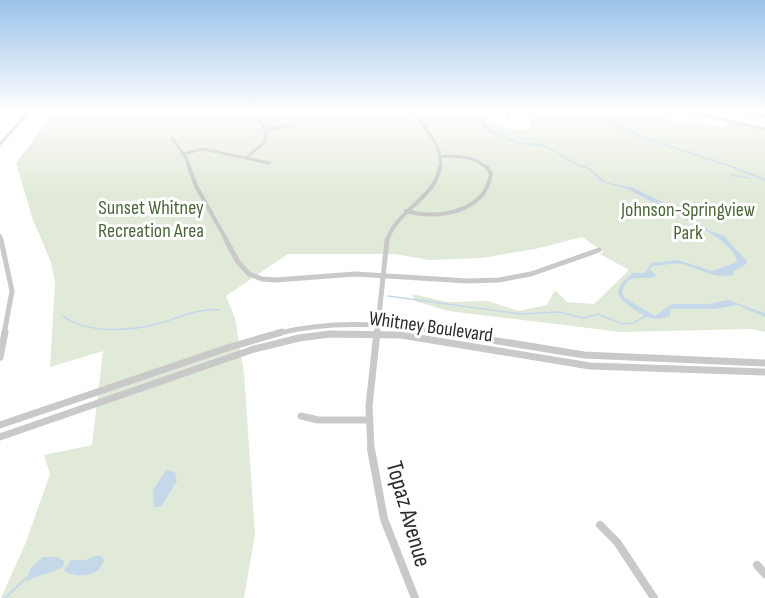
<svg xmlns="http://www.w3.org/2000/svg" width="765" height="598" font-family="'Sofia Sans Condensed',sans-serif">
  <rect width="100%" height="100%" fill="#fff"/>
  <!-- green -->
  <path fill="#e1ead9" d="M55 111H480C491 125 511 133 529 129L531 126 530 111 568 112V111H586L576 113 601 119 612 111 643 115 658 111 654 115 688 124 703 123 724 128 729 122 765 130V332L752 329 621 332 448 311 415 301 412 294 447 302 488 301 518 311 547 305 555 290 567 302 594 304 629 270 600 254 604 252 582 237 535 249 482 258 429 260 395 254H288L226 296 235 318 244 373 255 534 244 598H1L26 542 50 474 44 455 92 445 103 351 50 367 55 283 51 262 33 220 16 163Z"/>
  <!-- water -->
  <path fill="#c5d8ea" d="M474 111 479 113 488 127 496 132 520 143H542L576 163 591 169 605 182 633 188 681 211 710 231 724 236 747 261 746 264 734 271 733 275C713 280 700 268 682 264 673 262 662 266 653 266L650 269 656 275 655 277C640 280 627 272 622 293L625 298 655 316 672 304H709L728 300 765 313V317L737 305 715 309H670V316C664 318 658 320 651 318 643 316 618 301 618 292 618 284 628 278 632 273H645L651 263 678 260 712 271 737 262C736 244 696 225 682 218L678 212 662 207 628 189 602 182 590 170 576 165 548 148 515 143 492 133 484 128Z
    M166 470 175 472 177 481 161 507H154L153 490Z
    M95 556H101L104 560C100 577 78 579 64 571L71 560H86Z
    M43 557H57L64 561 63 567C51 574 38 574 26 582L30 569Z"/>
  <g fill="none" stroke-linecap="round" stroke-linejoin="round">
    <!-- stream-far1 -->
    <path stroke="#c5d8ea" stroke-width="1.5" d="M608 122 642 137 723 164
      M725 164 765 180
      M731 175 750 178
      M388 296 521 314 559 312 584 318 598 314 622 324 633 323 646 316
      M63 316C86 334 130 331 157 324 179 318 197 308 220 310"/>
    <!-- stream -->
    <path stroke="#c5d8ea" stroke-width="2" d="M5 598 26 578"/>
    <!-- minor-far4 -->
    <path stroke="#c9c9c9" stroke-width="3" d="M411 111C425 127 444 146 440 169
      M505 111 509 119
      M683 111 765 129
      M741 111 765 116
      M266 130 289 125
      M172 138 186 158 190 169
      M0 144 30 111
      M182 154 203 149 269 163
      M441 156C458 156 475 156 488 169
      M246 158 265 142 266 132 259 119"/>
    <!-- minor-far3 -->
    <path stroke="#c9c9c9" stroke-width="4" d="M189 167 196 186 227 241
      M406 211C436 220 485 213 491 174L487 167
      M0 236 1 241
      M387 241C396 210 435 199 440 167"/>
    <!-- minor-far2 -->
    <path stroke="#c9c9c9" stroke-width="5" d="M1 240 12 291 4 334
      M226 240 238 262 249 274 262 279 276 280 355 274 468 281 499 280 531 274 599 250
      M275 334C334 319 394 324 453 334
      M377 334 387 240"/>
    <!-- minor-far1 -->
    <path stroke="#c9c9c9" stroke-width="7" d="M443 332 584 355 765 363
      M0 357 5 332
      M301 416 318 420H370
      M0 425 227 348 282 332
      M0 437 254 349 299 338 330 334 401 335 590 366 765 372
      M371 450 369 406 377 332"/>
    <!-- minor -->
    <path stroke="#c9c9c9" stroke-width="8" d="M371 449 384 519 415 598
      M600 525 617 542 654 598
      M757 565 765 574"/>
  </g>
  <!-- sky -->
  <linearGradient id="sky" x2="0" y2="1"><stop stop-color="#9ac2e9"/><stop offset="0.57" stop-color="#fff"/><stop offset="1" stop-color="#fff" stop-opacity="0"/></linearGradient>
  <rect width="765" height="194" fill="url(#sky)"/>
  <g text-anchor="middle" stroke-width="6" stroke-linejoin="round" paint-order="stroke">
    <!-- park labels -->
    <g font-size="20" fill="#4b673a" stroke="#fff">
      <text x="151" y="214">Sunset Whitney<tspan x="151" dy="23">Recreation Area</tspan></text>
      <text x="688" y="216">Johnson-Springview<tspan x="688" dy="23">Park</tspan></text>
    </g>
    <!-- street labels -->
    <g font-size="20" fill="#2c2c2c" stroke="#fff">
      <text transform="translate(431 326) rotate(8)" y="7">Whitney Boulevard</text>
    </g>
    <!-- near-street labels -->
    <g font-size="24" fill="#2c2c2c" stroke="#fff">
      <text transform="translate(409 514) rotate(74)" y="8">Topaz Avenue</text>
    </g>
  </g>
</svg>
